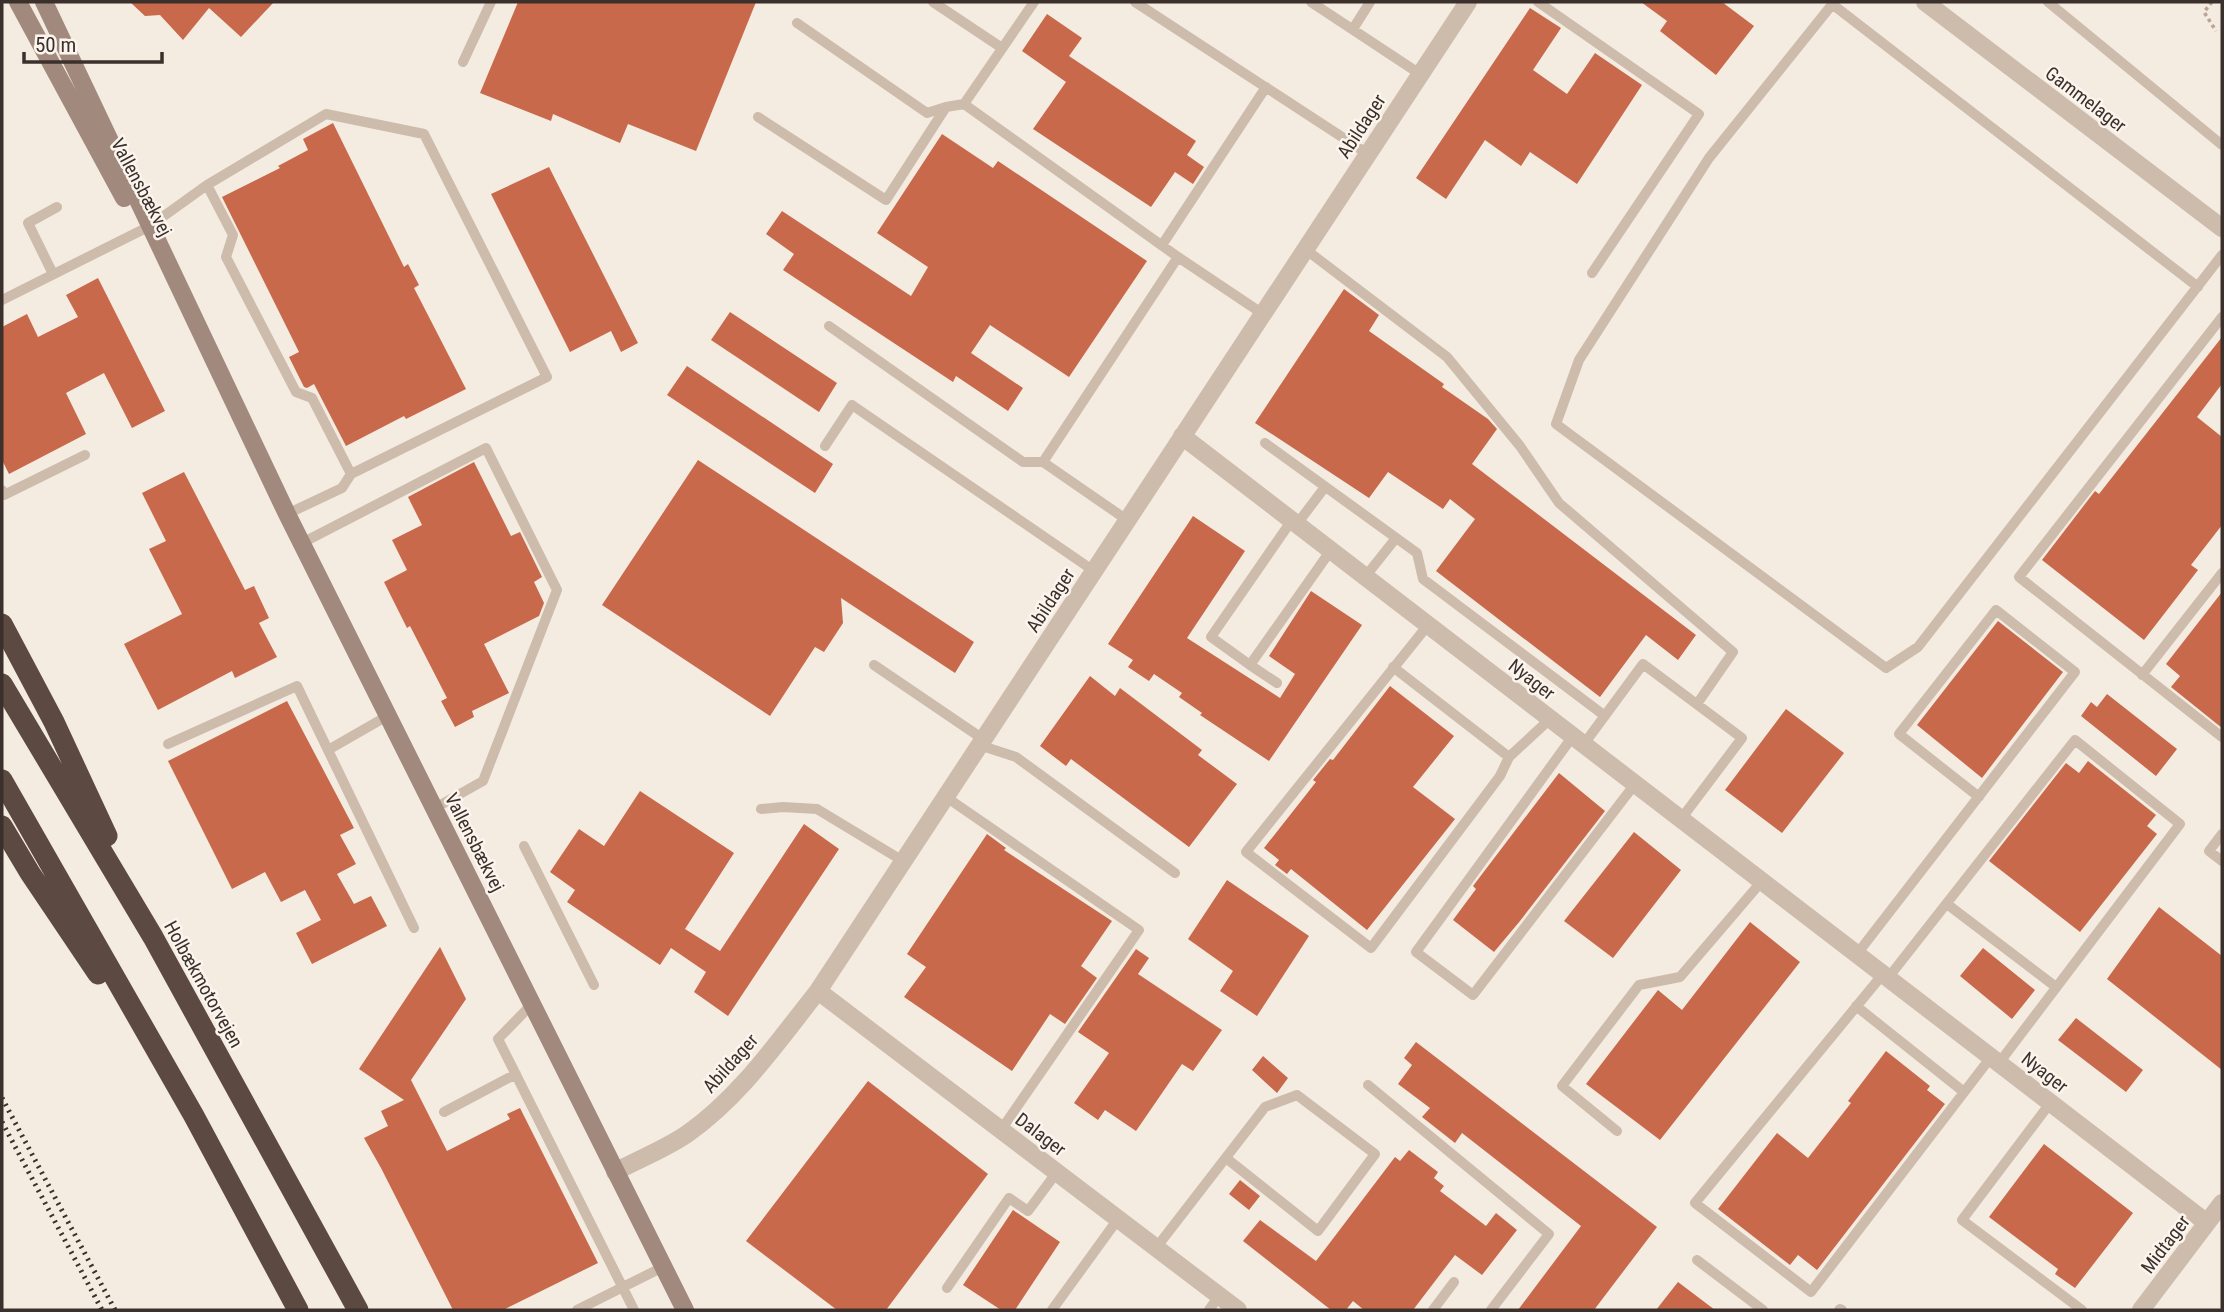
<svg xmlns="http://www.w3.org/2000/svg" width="2224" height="1312" font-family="'Roboto Condensed',sans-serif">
  <rect width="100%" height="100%" fill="#f4ebe1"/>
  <!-- building -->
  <path fill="#c8694b" d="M130 2H274L241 37 209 8 183 40 160 15 145 16Z
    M518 2H756L696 151 628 124 620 143 553 114 551 121 480 93Z
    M1641 2H1722L1754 26 1716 75 1660 31 1667 21Z
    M1530 8 1561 28 1533 70 1567 94 1595 53 1642 85 1577 184 1530 152 1521 166 1485 140 1446 199 1416 178Z
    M1047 14 1082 38 1069 56 1196 141 1187 155 1204 167 1193 184 1175 172 1151 207 1033 129 1066 82 1022 51Z
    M333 123 404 267 408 264 419 285 414 288 466 389 406 419 404 416 346 446 314 384 307 388 304 387 289 357 299 352 222 197 280 168 278 166 308 150 303 139Z
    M942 134 993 168 998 161 1147 261 1069 377 990 325 971 353 1023 388 1008 411 956 376 953 382 783 270 794 254 766 234 782 211 911 296 928 267 877 233Z
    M549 167 638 343 621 352 611 331 570 352 491 194Z
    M98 278 165 411 132 428 104 373 66 393 86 434 9 474 2 460V327L27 314 38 337 78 317 66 295Z
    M1344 289 1379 315 1369 331 1444 384 1442 387 1488 419 1497 429 1472 464 1696 635 1678 660 1646 635 1600 697 1436 571 1475 519 1450 499 1443 509 1388 472 1369 498 1255 423Z
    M730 312 837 383 819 412 711 340Z
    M2222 337V384L2197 417 2222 437V525L2191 565 2198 570 2144 640 2042 560 2095 491 2099 494Z
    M687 366 833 464 815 493 667 395Z
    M698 460 974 642 955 673 841 598 843 623 824 652 815 647 770 716 602 605Z
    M474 462 511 536 520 532 542 577 534 582 544 603 539 616 484 644 509 693 472 711 474 717 455 727 441 701 447 698 410 626 407 628 384 582 407 570 392 540 422 525 408 497Z
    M184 472 245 590 254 586 269 618 259 623 277 657 235 678 232 671 158 710 124 644 182 614 149 549 166 541 142 493Z
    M1193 516 1245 551 1187 638 1280 698 1295 674 1269 656 1311 591 1362 625 1269 761 1200 715 1202 713 1179 697 1182 693 1154 674 1149 681 1128 667 1133 660 1108 644Z
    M2222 592V728L2171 687 2180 676 2166 664Z
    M1998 621 2063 672 1982 778 1917 725Z
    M1090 676 1115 696 1120 688 1202 750 1198 755 1237 784 1189 847 1071 759 1066 766 1040 746Z
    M1390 686 1454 736 1413 787 1455 819 1367 930 1291 869 1287 874 1275 865 1279 860 1264 848 1316 782 1313 780 1330 759 1333 760Z
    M2107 694 2177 749 2156 776 2081 716 2091 702 2097 707Z
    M287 701 354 828 340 835 356 864 337 874 354 904 371 896 387 926 312 964 296 933 321 920 305 890 281 902 265 872 232 889 168 761Z
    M1786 709 1844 753 1782 833 1725 790Z
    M2088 761 2156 815 2147 826 2157 834 2080 932 1989 861 2066 763 2079 773Z
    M1559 773 1605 811 1520 921 1494 952 1453 920 1476 889 1473 886Z
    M640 791 734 853 685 929 720 951 804 824 839 849 728 1016 694 992 706 972 671 948 660 965 567 902 575 890 550 872 579 829 604 846Z
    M1634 832 1681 870 1613 958 1564 921Z
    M987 834 1006 848 1004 850 1112 921 1081 966 1097 978 1065 1024 1050 1014 1012 1071 904 997 926 967 907 954Z
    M1227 880 1309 936 1257 1016 1220 991 1233 971 1188 939Z
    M2159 907 2222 956V1070L2107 979Z
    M1750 922 1800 962 1660 1140 1586 1084 1658 990 1682 1010Z
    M440 947 466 999 411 1080 447 1151 510 1119 507 1114 520 1108 598 1263 503 1310H453L381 1168 364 1138 388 1126 381 1111 404 1100 359 1069Z
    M1983 948 2035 990 2012 1019 1960 976Z
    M1136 949 1149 958 1138 974 1222 1030 1193 1071 1182 1064 1136 1131 1105 1110 1098 1120 1074 1103 1109 1053 1078 1032Z
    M2076 1018 2143 1070 2126 1092 2058 1040Z
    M1416 1042 1657 1227 1594 1310H1518L1581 1226 1462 1133 1455 1143 1422 1117 1430 1108 1398 1084 1412 1065 1404 1058Z
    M1886 1051 1930 1086 1927 1090 1945 1104 1817 1270 1798 1255 1790 1265 1718 1209 1777 1133 1808 1158 1851 1103 1848 1101Z
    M1263 1056 1288 1078 1277 1093 1252 1070Z
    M868 1081 988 1174 886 1310H837L746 1241Z
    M2044 1144 2133 1213 2075 1288 2055 1274 2058 1269 1989 1217Z
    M1409 1150 1438 1172 1434 1178 1444 1186 1440 1191 1486 1226 1496 1213 1517 1230 1482 1275 1455 1255 1413 1310H1364L1353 1301 1346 1310H1331L1243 1241 1260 1220 1316 1261 1395 1157 1400 1161Z
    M1240 1180 1260 1196 1249 1210 1229 1194Z
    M1013 1210 1060 1242 1015 1310H1001L963 1285Z
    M1678 1282 1715 1310H1656Z"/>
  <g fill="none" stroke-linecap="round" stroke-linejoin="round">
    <!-- path -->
    <path stroke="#b9a596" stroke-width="3.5" stroke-dasharray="3.5 3.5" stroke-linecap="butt" d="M2212 2 2204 12 2216 31"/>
    <!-- lane -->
    <path stroke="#cdbbac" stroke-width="10" d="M933 2 1002 48
      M1135 2 1368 154
      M1311 2 1420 74
      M1538 2 1699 114 1592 273
      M1834 2 1709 158 1579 360 1556 424 1886 668 1918 647 2222 255
      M2048 2 2222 145
      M1832 4 2198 287
      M797 23 927 113 946 107 964 104 1178 257 1263 314
      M1353 29 1370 2
      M463 62 491 2
      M964 104 1034 2
      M758 117 886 200 946 107
      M207 185 233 235 226 257 296 392 312 398 351 474
      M1162 245 1266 87
      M1305 249 1447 357 1520 446 1559 503 1733 652 1697 704
      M53 274 28 223 57 207
      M2 300 150 226 207 185 326 114 424 134 547 377 351 474 342 488 287 514
      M2222 317 2019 577 2222 737
      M829 326 1023 462H1043L1127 520
      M1265 443 1417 553 1423 579 1605 716
      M825 446 852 405 1094 571
      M1043 462 1178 257
      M2 490 4 495 85 455
      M1292 520 1211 637 1250 665 1331 550
      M1297 524 1325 487
      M302 543 486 448 557 590 483 781 435 808
      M1365 577 1396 538
      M1428 625 1246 852 1371 948 1500 776 1509 757
      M874 665 983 739
      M1250 665 1277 683
      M1393 667 1509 757 1550 719
      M2142 675 2222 573
      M1573 736 1416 952 1473 995 1635 784
      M168 744 297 686 414 928
      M1584 744 1643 664 1742 738 1681 819
      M979 745 1016 757 1175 873
      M328 750 389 715
      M946 797 1139 930 1001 1130
      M761 809 783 807 817 809 903 861
      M2222 834 2209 851 2222 861
      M524 846 594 985
      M1947 904 2056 987
      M1857 954 2075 672 1996 610 1899 734 1979 797
      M1883 974 1695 1203 1811 1292 1991 1057
      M1888 978 2075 740 2180 824 1999 1063
      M532 1004 498 1039 634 1310
      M1856 1006 1964 1092
      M1368 1085 1549 1234 1491 1310
      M2051 1102 1962 1220 2082 1310
      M444 1112 516 1074
      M1617 1131 1562 1086 1639 985 1680 977 1762 881
      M1156 1248 1265 1107 1297 1095 1375 1154 1318 1231 1226 1158
      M1697 1260 1763 1310
      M947 1288 1009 1198 1028 1211 1057 1172
      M577 1310 663 1267
      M1052 1310 1118 1219
      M1209 1310 1219 1296
      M1433 1310 1454 1282
      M1839 1310 1840 1309 1842 1310"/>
    <!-- street -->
    <path stroke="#cdbbac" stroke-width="18" d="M1925 2 2222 228
      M1182 436 2207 1223
      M818 991 1238 1310
      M615 1172C639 1159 665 1149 687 1134 741 1096 778 1041 818 991L1468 2
      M2141 1310 2222 1203"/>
    <!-- secondary -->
    <path stroke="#a18a7d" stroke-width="18" d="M18 2 124 198
      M44 2 287 514 685 1310"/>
    <!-- highway -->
    <path stroke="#5c4a42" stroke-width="21" d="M2 624 54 722 107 836
      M2 684 153 937 358 1310
      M2 780 194 1116 298 1310
      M2 826 30 873 98 974"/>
    <!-- rail -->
    <path stroke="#3b302b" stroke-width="5" stroke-dasharray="2 5" stroke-linecap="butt" d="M2 1098 115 1310
      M2 1122 102 1310"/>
  </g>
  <g text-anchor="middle" stroke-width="5" stroke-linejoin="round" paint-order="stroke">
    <!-- street labels -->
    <g font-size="19" fill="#3b302b" stroke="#fbf5ee">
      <text transform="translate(2086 99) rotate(37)" y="7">Gammelager</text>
      <text transform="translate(1361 126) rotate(-57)" y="7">Abildager</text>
      <text transform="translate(142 187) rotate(62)" y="7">Vallensbækvej</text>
      <text transform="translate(1050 600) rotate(-57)" y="7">Abildager</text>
      <text transform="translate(1532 679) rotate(38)" y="7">Nyager</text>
      <text transform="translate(475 842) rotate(63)" y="7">Vallensbækvej</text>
      <text transform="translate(204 984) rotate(61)" y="7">Holbækmotorvejen</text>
      <text transform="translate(730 1063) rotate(-48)" y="7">Abildager</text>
      <text transform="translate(2045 1072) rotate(38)" y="7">Nyager</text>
      <text transform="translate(1041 1134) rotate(37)" y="7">Dalager</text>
      <text transform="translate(2165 1244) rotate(-53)" y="7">Midtager</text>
    </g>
  </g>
  <!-- border -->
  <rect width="2224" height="1312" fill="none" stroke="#3b302b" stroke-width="7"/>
  <!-- scale -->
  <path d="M24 52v10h138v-10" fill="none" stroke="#3b302b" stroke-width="3.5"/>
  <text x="35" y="52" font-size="21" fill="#3b302b" stroke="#fbf5ee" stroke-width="5" paint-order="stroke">50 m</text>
</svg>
